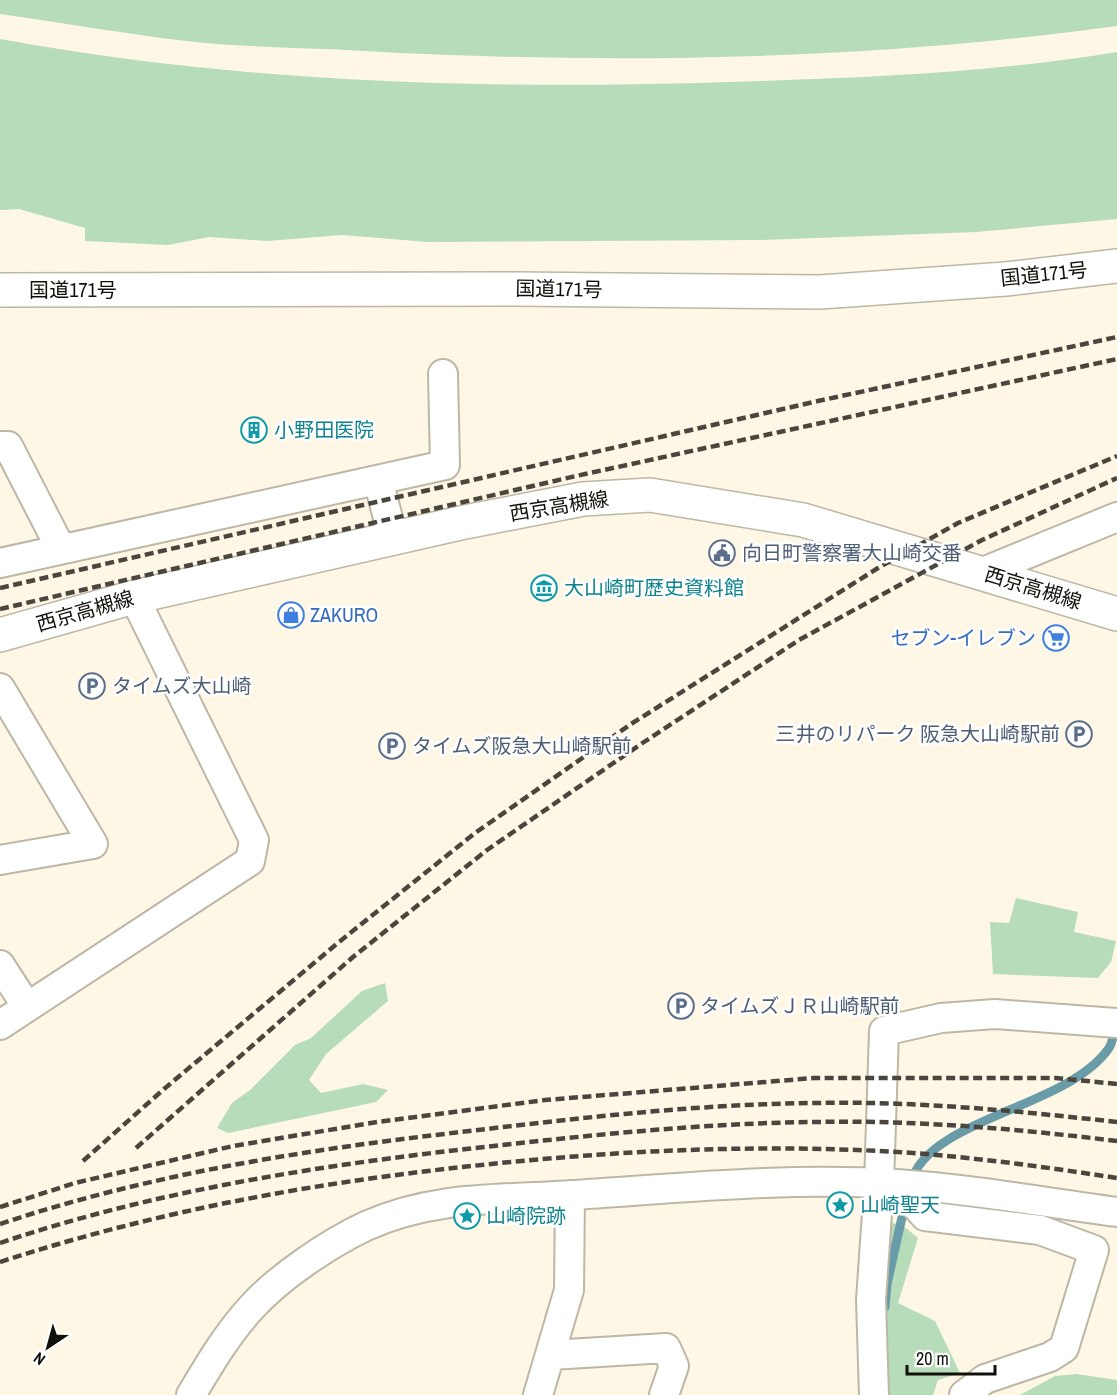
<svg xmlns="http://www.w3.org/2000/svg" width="1117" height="1395" font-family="'Archivo Narrow','Noto Sans JP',sans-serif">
  <rect width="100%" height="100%" fill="#fef7e5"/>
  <!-- green -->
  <path fill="#b6dcb9" d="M0 0H1117V26C868 60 615 65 364 51 302 47 239 48 178 40 119 33 59 22 0 14Z
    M0 39C239 83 487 90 730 82 859 78 989 73 1117 52V219L976 232 760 240 428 242 342 235 267 241 209 237 168 245 85 241V228L19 209 0 210Z
    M1016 898 1078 912 1074 932 1116 941 1111 962 1098 978 993 974 990 922 1009 923Z
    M385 983 388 1001 326 1054 309 1080 321 1093 363 1084 388 1090 376 1102 228 1133 217 1128 232 1103 250 1090 295 1045 311 1038 362 991Z
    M885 1220 906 1228 918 1238 898 1303 935 1321 960 1373 938 1380 933 1395H883Z
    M1076 1374 1117 1380V1395H1020L1055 1376Z"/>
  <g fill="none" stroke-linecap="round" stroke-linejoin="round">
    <!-- stream -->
    <path stroke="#6a9ba8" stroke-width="9" d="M911 1182C929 1118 1068 1108 1109 1048 1113 1042 1114 1032 1115 1026
      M885 1307 887 1284 905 1204"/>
    <!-- street casing -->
    <g stroke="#bdb7a6" stroke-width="32">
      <path id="street" d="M0 446H8L61 549
        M378 480 393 537
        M0 563 445 465 443 374
        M983 572 1117 517
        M0 688 93 844 0 860
        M0 965 27 1007
        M0 1025 250 861 254 840 134 597
        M896 1184 925 1216 1040 1230 1094 1250 1064 1348 1050 1357 985 1379 964 1395
        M551 1355 666 1348 674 1366 664 1395
        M191 1395C209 1365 227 1334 251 1308 279 1277 328 1244 366 1226 435 1195 501 1200 574 1195 681 1188 789 1177 897 1184 970 1189 1044 1202 1117 1212
        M538 1395 569 1290 570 1195
        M874 1395 871 1300 879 1184 884 1031 941 1018 995 1014 1117 1023"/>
    </g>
    <!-- primary casing -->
    <g stroke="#bdb7a6" stroke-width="36">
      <path id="primary" d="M0 635 134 597 465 522 583 499 650 495 803 520 1117 614"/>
    </g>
    <!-- highway casing -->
    <g stroke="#bdb7a6" stroke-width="36">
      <path id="highway" d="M0 290 515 289 820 292 1006 279 1117 266"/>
    </g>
    <!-- street -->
    <use href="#street" stroke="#fff" stroke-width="28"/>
    <!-- primary -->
    <use href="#primary" stroke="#fff" stroke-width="33"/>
    <!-- highway -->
    <use href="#highway" stroke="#fff" stroke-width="33"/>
    <!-- rail -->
    <path stroke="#4a463e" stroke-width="4.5" stroke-dasharray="9 4.5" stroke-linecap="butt" d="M0 588 818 401 1117 337
      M0 609 576 476 1117 359
      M136 1148 353 957 487 850 644 742 799 640 982 540 1117 478
      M83 1161 164 1089 339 942 475 833 631 724 878 568 958 523 1117 456
      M0 1207 75 1183 233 1146 377 1122 545 1100 814 1078H1056L1117 1084
      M0 1224C150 1174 304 1150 461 1132 579 1118 698 1104 817 1103 917 1101 1018 1111 1117 1122
      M0 1243C151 1192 309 1167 466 1149 583 1136 700 1123 817 1122 917 1120 1018 1129 1117 1141
      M0 1262C169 1207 335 1179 511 1162 634 1150 757 1145 880 1151 959 1155 1039 1166 1117 1178"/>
  </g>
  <!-- icons -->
  <defs>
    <g id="building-ring" transform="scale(1.35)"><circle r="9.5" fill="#fff" stroke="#0f9aa8" stroke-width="1.5"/><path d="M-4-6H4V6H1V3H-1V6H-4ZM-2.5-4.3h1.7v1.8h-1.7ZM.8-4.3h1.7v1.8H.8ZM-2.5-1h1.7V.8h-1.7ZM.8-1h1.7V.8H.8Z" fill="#0f9aa8"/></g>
    <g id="civic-ring" transform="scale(1.35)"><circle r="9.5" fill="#fff" stroke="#5c6f8a" stroke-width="1.5"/><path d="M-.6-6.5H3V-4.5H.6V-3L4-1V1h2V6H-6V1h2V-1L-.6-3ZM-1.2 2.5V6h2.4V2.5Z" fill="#5c6f8a"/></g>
    <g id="museum-ring" transform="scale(1.35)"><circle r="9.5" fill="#fff" stroke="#0f9aa8" stroke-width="1.5"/><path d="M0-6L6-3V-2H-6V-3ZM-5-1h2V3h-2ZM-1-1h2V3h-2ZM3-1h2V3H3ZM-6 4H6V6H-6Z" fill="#0f9aa8"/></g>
    <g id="shop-ring" transform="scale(1.35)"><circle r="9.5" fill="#fff" stroke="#3f7fe0" stroke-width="1.5"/><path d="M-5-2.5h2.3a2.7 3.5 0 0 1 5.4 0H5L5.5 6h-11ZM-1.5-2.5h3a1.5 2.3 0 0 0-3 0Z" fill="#3f7fe0"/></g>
    <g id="supermarket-ring" transform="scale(1.35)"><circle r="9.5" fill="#fff" stroke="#3f7fe0" stroke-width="1.5"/><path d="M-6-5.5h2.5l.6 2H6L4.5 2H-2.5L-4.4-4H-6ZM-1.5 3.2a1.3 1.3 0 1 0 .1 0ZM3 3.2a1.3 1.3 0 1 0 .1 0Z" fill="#3f7fe0"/></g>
    <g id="parking-ring" transform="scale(1.35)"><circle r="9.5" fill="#fff" stroke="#5c6f8a" stroke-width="1.5"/><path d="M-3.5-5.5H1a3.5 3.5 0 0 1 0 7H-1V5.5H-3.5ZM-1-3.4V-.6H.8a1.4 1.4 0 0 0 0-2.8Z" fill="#5c6f8a"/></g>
    <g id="sight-ring" transform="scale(1.35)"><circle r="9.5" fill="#fff" stroke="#0f9aa8" stroke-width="1.5"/><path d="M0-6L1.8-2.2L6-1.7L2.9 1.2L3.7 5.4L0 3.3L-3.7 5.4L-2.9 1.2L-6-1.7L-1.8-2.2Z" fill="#0f9aa8"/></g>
  </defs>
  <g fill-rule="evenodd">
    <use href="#building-ring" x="254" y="430"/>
    <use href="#civic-ring" x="722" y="553"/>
    <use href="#museum-ring" x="544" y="588"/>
    <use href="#shop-ring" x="291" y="615"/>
    <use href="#supermarket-ring" x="1056" y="638"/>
    <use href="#parking-ring" x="92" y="686"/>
    <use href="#parking-ring" x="1079" y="734"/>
    <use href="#parking-ring" x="392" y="746"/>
    <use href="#parking-ring" x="681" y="1006"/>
    <use href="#sight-ring" x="840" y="1205"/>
    <use href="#sight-ring" x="467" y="1216"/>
  </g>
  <g text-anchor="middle" stroke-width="5" stroke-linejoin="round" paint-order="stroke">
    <!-- street labels -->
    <g font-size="20" fill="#12100a" stroke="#fff">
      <text transform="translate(1044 274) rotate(-6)" y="7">国道171号</text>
      <text transform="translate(559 289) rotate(1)" y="7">国道171号</text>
      <text x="73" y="297">国道171号</text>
      <text transform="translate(559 506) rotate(-9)" y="7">西京高槻線</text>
      <text transform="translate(1033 588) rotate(17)" y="7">西京高槻線</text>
      <text transform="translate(85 611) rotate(-16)" y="7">西京高槻線</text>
    </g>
    <!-- culture labels -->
    <g font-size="20" fill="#0d838f" stroke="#fff" text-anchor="start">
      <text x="274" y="437">小野田医院</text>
      <text x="564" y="595">大山崎町歴史資料館</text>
      <text x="860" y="1212">山崎聖天</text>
      <text x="486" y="1223">山崎院跡</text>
    </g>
    <!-- service labels -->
    <g font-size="20" fill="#4e5e75" stroke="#fff" text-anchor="start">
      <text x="742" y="560">向日町警察署大山崎交番</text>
      <text x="112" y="693">タイムズ大山崎</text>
      <text x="1060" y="741" text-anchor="end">三井のリパーク 阪急大山崎駅前</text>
      <text x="412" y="753">タイムズ阪急大山崎駅前</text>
      <text x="700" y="1013">タイムズＪＲ山崎駅前</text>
    </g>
    <!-- shop labels -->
    <g font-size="20" fill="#366cbe" stroke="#fff" text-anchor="start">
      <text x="310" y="622">ZAKURO</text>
      <text x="1036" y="645" text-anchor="end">セブン-イレブン</text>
    </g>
  </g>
  <!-- north arrow -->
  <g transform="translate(48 1347) rotate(216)" stroke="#ffffff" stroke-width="4.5" paint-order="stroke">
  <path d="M0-4.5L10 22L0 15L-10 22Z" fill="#12100a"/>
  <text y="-9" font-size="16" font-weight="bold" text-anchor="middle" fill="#12100a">N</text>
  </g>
  <!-- scale -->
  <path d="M907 1365v9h88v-9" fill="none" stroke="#12100a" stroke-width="3"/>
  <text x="916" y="1365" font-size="18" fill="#12100a" stroke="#ffffff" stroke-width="4.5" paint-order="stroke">20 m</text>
</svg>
